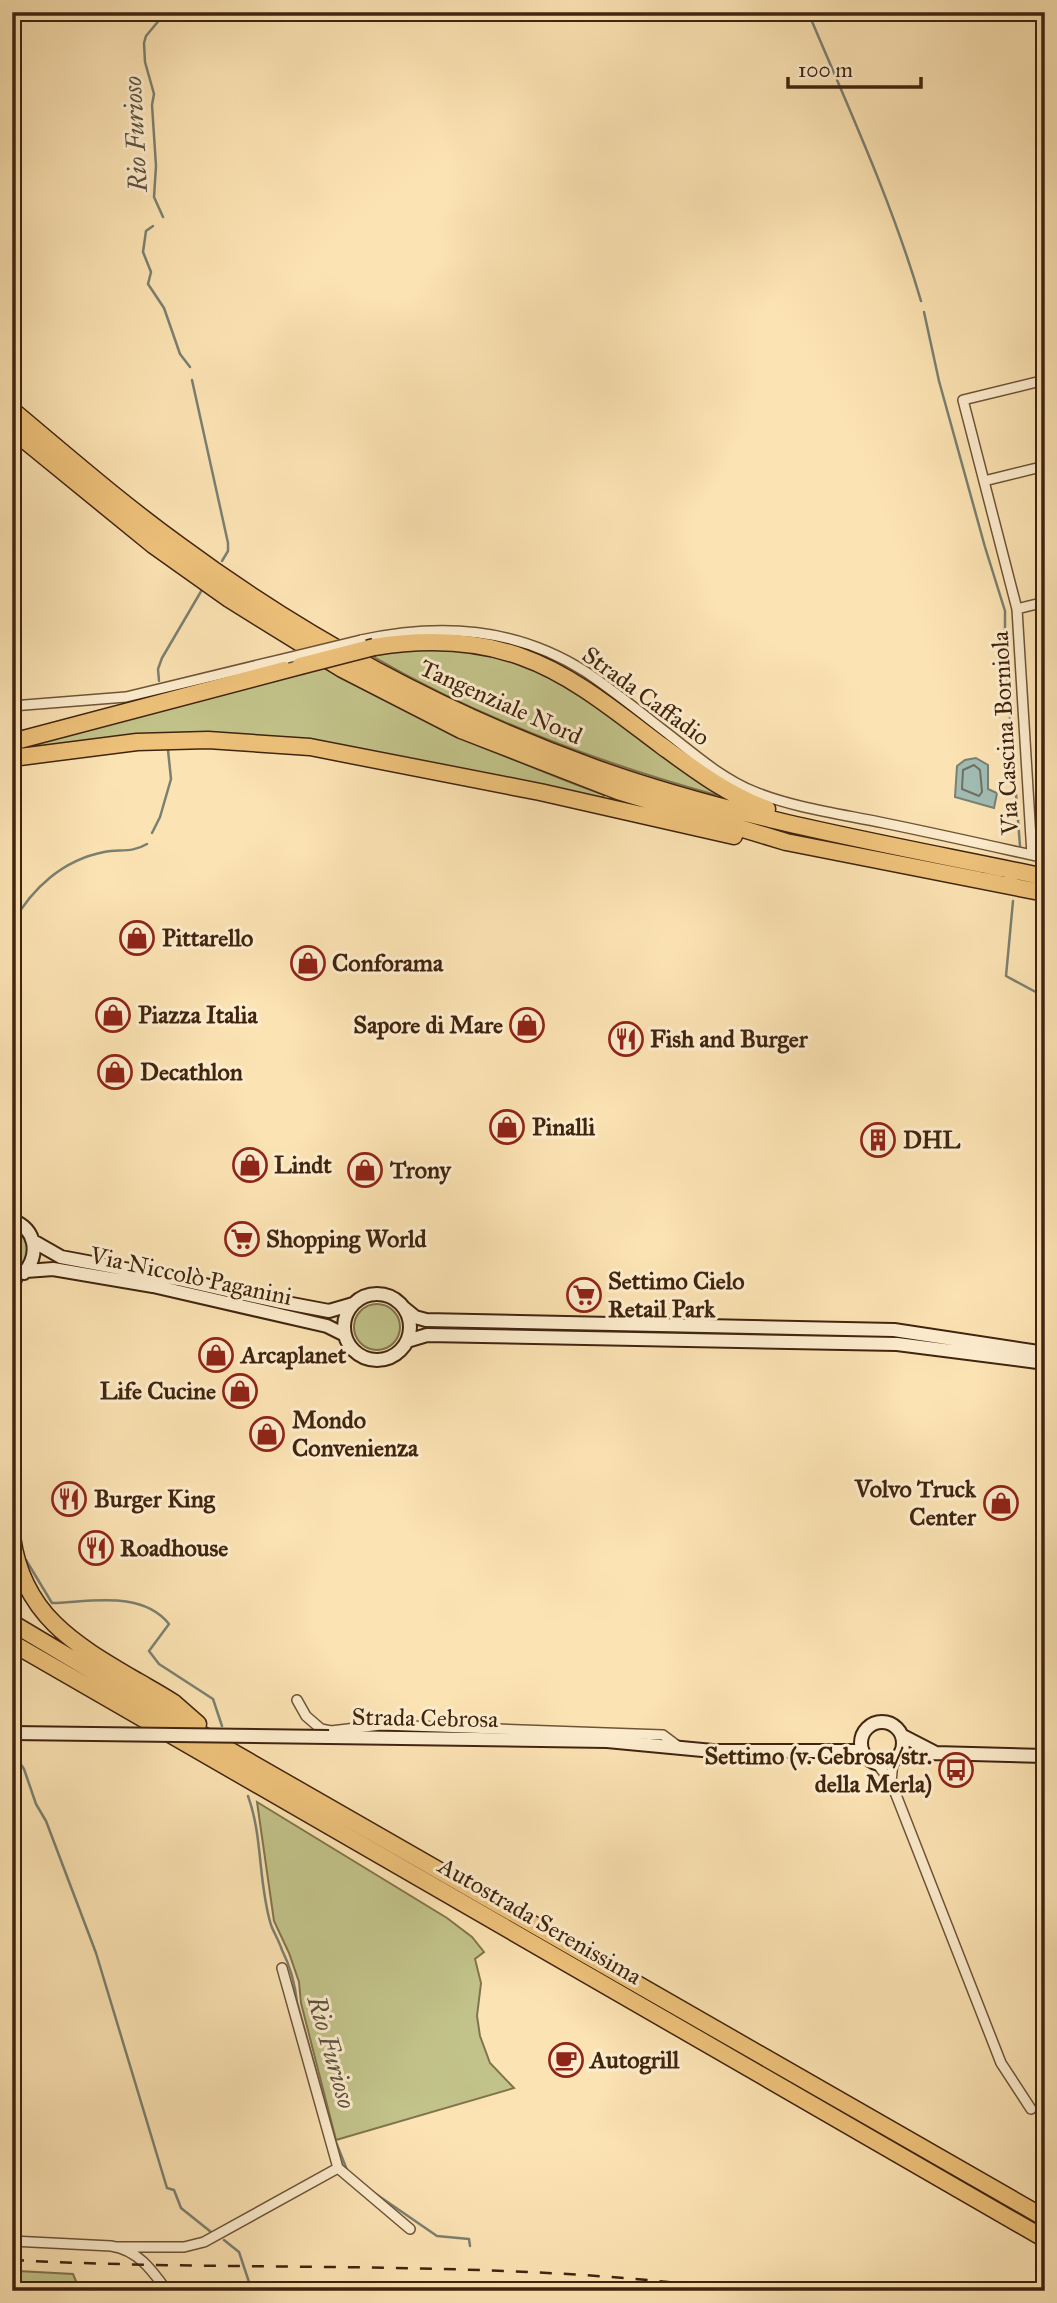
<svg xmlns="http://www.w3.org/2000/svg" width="1057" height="2303" font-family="'IM FELL Great Primer',serif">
  <rect width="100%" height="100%" fill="#fce3b3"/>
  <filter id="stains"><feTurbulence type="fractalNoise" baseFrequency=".00286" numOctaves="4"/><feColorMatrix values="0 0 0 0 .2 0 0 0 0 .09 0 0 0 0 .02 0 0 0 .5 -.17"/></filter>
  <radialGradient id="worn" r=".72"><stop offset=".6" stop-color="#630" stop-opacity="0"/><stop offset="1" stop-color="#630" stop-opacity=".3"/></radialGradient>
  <!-- green -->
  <path fill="#c2c38a" stroke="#81744c" stroke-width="2" d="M426 648 477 650 553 675 717 793 716 795C597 762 479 718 372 656L394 651Z
    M324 668C415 716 507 760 604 795L603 798 335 746 110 738 12 752V748Z
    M12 1227C32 1237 32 1262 12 1272Z
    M354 1327a23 23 0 1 1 46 0a23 23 0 1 1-46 0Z
    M257 1802 447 1918 472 1937 484 1952 475 1959 481 1983 477 2016 480 2036 490 2063 514 2088 336 2140 301 2003 299 1982 289 1953 274 1921Z
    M18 2271 73 2274 80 2291H17Z"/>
  <!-- water -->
  <path fill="#a1bdb4" stroke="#7a8072" stroke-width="2" d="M976 758 988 765V789L997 793 994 808 955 797 957 766 965 760Z"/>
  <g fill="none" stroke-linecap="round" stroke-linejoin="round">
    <!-- shore -->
    <path stroke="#707062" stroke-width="2" d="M974 765 980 770 982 792 979 796 962 789 963 770Z"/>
    <!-- stream -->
    <path stroke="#7a8072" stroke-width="2.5" d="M808 12C848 107 892 202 921 301
      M163 217 154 197 156 166 152 105 154 94 145 62 144 43 146 36 166 12
      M153 226 146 231 143 252 151 272 148 284 164 308 180 354 190 367
      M924 312 939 381 985 547 1005 611V652L1020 846
      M192 380 228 543V551L222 561
      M159 681 158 669 162 658 203 588
      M152 833 160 817 171 779 168 750
      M1013 901 1006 976 1045 997
      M12 924C32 888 63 860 104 852 120 849 132 853 147 844
      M26 1560 52 1603C90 1602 142 1590 169 1624L149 1651 159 1664 213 1699 222 1726
      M12 1697 16 1709V1730
      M17 1736V1759L24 1769 36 1804 46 1821 96 1953 167 2188 174 2190 181 2208 211 2232
      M248 1796C263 1837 258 1883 271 1925 274 1933 279 1941 282 1950 290 1966 295 1984 297 2002L334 2137 347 2170
      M373 2192 437 2236 469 2239 470 2246
      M224 2240 239 2252 252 2291
      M468 2291V2289"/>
    <!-- street casing -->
    <g stroke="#6f5438" stroke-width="12">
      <path id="street" d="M984 481 1045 466
        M1017 609 1045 602
        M361 640C440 623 516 627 586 672 614 691 640 712 667 733 694 754 722 779 755 792 795 808 841 814 884 823 938 834 991 846 1045 858
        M12 706 126 697 287 658
        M1032 855 1017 609 963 400 1045 380
        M297 1700 306 1716 321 1729 331 1731 381 1725 663 1735 679 1747
        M878 1765 891 1782 1001 2063 1031 2109
        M891 1782 893 1762
        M282 1968 338 2168 410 2229
        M12 2241 111 2246C138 2250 152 2270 167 2291
        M117 2247H184L204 2242 338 2168"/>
    </g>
    <!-- secondary casing -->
    <g stroke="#40240f" stroke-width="16">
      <path id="secondary" d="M12 1220C36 1229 40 1254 24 1273
        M33 1241 61 1257 178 1279 276 1301 329 1311 353 1304
        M26 1271 53 1269 153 1286 327 1326 345 1335
        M344 1327a33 33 0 1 1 66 0a33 33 0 1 1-66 0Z
        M404 1308 415 1317 426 1320 894 1330 1045 1353
        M407 1341 427 1335 897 1344 1045 1363
        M861 1743a21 21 0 1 1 42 0a21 21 0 1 1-42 0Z
        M903 1736 934 1752
        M329 1737 607 1741 713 1751H862
        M901 1755 935 1753 1045 1756"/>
    </g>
    <!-- highway casing -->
    <g stroke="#40240f" stroke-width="19">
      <path id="highway" d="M12 410C67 456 121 503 179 545 306 639 446 714 595 768 740 820 894 845 1045 877
        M12 430 153 545 229 599 342 669 461 730 618 791 786 842 1045 893
        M374 647C423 639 475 640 522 657 573 675 619 714 662 746 695 770 728 795 767 809
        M12 742 300 666
        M12 758 137 742 208 740 310 747 540 792 734 836
        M12 1283 14 1278
        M12 1537C23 1615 74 1644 137 1681 149 1688 162 1695 174 1703 182 1710 190 1717 198 1724
        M12 1623 126 1691 1045 2218
        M12 1643 1045 2239"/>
    </g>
    <!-- street -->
    <use href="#street" stroke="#fdedce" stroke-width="9"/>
    <!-- secondary -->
    <use href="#secondary" stroke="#fdedce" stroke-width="12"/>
    <!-- highway -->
    <use href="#highway" stroke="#eec27a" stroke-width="16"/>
    <!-- rail -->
    <path stroke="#40240f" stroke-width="2.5" stroke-dasharray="12 12" stroke-linecap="butt" d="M12 2260C255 2273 501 2257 742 2291"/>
    <!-- street-bridge casing -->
    <g stroke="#6f5438" stroke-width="12" stroke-linecap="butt">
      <path id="street-bridge" d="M287 658 361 640"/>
    </g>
    <!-- secondary-bridge casing -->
    <g stroke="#40240f" stroke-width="16" stroke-linecap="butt">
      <path id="secondary-bridge" d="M12 1733 329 1737"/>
    </g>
    <!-- highway-bridge casing -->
    <g stroke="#40240f" stroke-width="19" stroke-linecap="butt">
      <path id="highway-bridge" d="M300 666 374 647"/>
    </g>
    <!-- street-bridge -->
    <use href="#street-bridge" stroke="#fdedce" stroke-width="9"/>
    <!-- secondary-bridge -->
    <use href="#secondary-bridge" stroke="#fdedce" stroke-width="12"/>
    <!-- highway-bridge -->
    <use href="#highway-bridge" stroke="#eec27a" stroke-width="16"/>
  </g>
  <!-- icons -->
  <defs>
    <g id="shop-ring" transform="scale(1.75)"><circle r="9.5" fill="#fdedce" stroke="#8f2418" stroke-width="1.5"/><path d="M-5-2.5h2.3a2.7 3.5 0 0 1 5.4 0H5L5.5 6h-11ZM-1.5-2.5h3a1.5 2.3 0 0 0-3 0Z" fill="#8f2418"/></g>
    <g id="restaurant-ring" transform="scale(1.75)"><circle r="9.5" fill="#fdedce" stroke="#8f2418" stroke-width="1.5"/><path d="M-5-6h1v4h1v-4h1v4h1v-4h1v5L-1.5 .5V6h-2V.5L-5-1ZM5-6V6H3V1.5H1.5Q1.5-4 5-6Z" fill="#8f2418"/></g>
    <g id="building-ring" transform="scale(1.75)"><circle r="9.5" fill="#fdedce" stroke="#8f2418" stroke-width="1.5"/><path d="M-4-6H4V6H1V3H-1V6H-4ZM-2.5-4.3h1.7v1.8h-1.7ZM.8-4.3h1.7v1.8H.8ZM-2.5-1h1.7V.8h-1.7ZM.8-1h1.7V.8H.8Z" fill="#8f2418"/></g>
    <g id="supermarket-ring" transform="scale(1.75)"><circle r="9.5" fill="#fdedce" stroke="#8f2418" stroke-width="1.5"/><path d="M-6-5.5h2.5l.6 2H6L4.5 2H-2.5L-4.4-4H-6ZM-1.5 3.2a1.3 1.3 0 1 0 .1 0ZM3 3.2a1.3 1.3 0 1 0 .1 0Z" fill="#8f2418"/></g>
    <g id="bus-ring" transform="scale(1.75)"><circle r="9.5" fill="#fdedce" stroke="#8f2418" stroke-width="1.5"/><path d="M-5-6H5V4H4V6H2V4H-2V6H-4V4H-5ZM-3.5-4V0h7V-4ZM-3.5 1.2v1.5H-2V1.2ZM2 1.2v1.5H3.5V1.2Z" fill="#8f2418"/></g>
    <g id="cafe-ring" transform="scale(1.75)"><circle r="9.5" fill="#fdedce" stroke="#8f2418" stroke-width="1.5"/><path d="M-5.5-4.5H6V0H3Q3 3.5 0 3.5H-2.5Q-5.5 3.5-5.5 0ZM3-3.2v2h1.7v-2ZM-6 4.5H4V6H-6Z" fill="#8f2418"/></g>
  </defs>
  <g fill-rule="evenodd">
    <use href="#shop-ring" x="137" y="938"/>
    <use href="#shop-ring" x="308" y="963"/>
    <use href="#shop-ring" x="113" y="1015"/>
    <use href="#shop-ring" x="527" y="1025"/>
    <use href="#restaurant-ring" x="626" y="1039"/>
    <use href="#shop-ring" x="115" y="1072"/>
    <use href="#shop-ring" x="507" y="1127"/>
    <use href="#building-ring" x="878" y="1140"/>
    <use href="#shop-ring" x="250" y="1165"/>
    <use href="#shop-ring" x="365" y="1170"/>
    <use href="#supermarket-ring" x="242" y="1239"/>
    <use href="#supermarket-ring" x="584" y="1295"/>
    <use href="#shop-ring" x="216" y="1355"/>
    <use href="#shop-ring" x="240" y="1391"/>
    <use href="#shop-ring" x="267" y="1434"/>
    <use href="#restaurant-ring" x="69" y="1499"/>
    <use href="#shop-ring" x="1001" y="1503"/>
    <use href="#restaurant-ring" x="96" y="1548"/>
    <use href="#bus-ring" x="956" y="1770"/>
    <use href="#cafe-ring" x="566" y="2060"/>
  </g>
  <g text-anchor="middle" stroke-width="6" stroke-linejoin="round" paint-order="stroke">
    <!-- street labels -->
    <g font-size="24" fill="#40240f" stroke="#fdedce">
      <text transform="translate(646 696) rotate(36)" y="8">Strada Caffadio</text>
      <text transform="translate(501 702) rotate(24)" y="8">Tangenziale Nord</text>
      <text transform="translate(1005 733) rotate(-93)" y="8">Via Cascina Borniola</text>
      <text transform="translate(191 1276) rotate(12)" y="8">Via Niccolò Paganini</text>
      <text transform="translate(425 1718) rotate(1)" y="8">Strada Cebrosa</text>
      <text transform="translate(540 1921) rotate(30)" y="8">Autostrada Serenissima</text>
    </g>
    <!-- poi labels -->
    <g font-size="24" font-weight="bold" fill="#40240f" stroke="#fdedce" text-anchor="start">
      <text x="162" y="946">Pittarello</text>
      <text x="332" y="971">Conforama</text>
      <text x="138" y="1023">Piazza Italia</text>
      <text x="503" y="1033" text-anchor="end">Sapore di Mare</text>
      <text x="650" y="1047">Fish and Burger</text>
      <text x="140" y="1080">Decathlon</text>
      <text x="532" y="1135">Pinalli</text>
      <text x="903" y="1148">DHL</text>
      <text x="274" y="1173">Lindt</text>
      <text x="390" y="1178">Trony</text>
      <text x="266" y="1247">Shopping World</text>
      <text x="608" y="1289">Settimo Cielo<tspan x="608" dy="28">Retail Park</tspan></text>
      <text x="241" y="1363">Arcaplanet</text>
      <text x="216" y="1399" text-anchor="end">Life Cucine</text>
      <text x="292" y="1428">Mondo<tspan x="292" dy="28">Convenienza</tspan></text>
      <text x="976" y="1497" text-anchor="end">Volvo Truck<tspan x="976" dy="28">Center</tspan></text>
      <text x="94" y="1507">Burger King</text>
      <text x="120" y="1556">Roadhouse</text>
      <text x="932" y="1764" text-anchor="end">Settimo (v. Cebrosa/str.<tspan x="932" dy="28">della Merla)</tspan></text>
      <text x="590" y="2068">Autogrill</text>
    </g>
    <!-- water labels -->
    <g font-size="26" font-style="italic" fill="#5d5241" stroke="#fdedce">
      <text transform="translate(135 134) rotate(-93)" y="9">Rio Furioso</text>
      <text transform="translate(332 2052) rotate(74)" y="9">Rio Furioso</text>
    </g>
  </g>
  <!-- margin -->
  <rect width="1057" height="2303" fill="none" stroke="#fce3b3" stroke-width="42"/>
  <rect x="14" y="14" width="1029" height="2275" fill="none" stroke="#40240f" stroke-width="3.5"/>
  <rect x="21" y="21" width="1015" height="2261" fill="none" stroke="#40240f" stroke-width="2"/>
  <!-- scale -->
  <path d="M788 77v10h133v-10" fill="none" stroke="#40240f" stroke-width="3.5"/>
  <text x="798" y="77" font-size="21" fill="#40240f" stroke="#fdedce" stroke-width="5" paint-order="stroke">100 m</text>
  <rect width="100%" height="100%" filter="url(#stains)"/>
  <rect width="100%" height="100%" fill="url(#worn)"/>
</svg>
